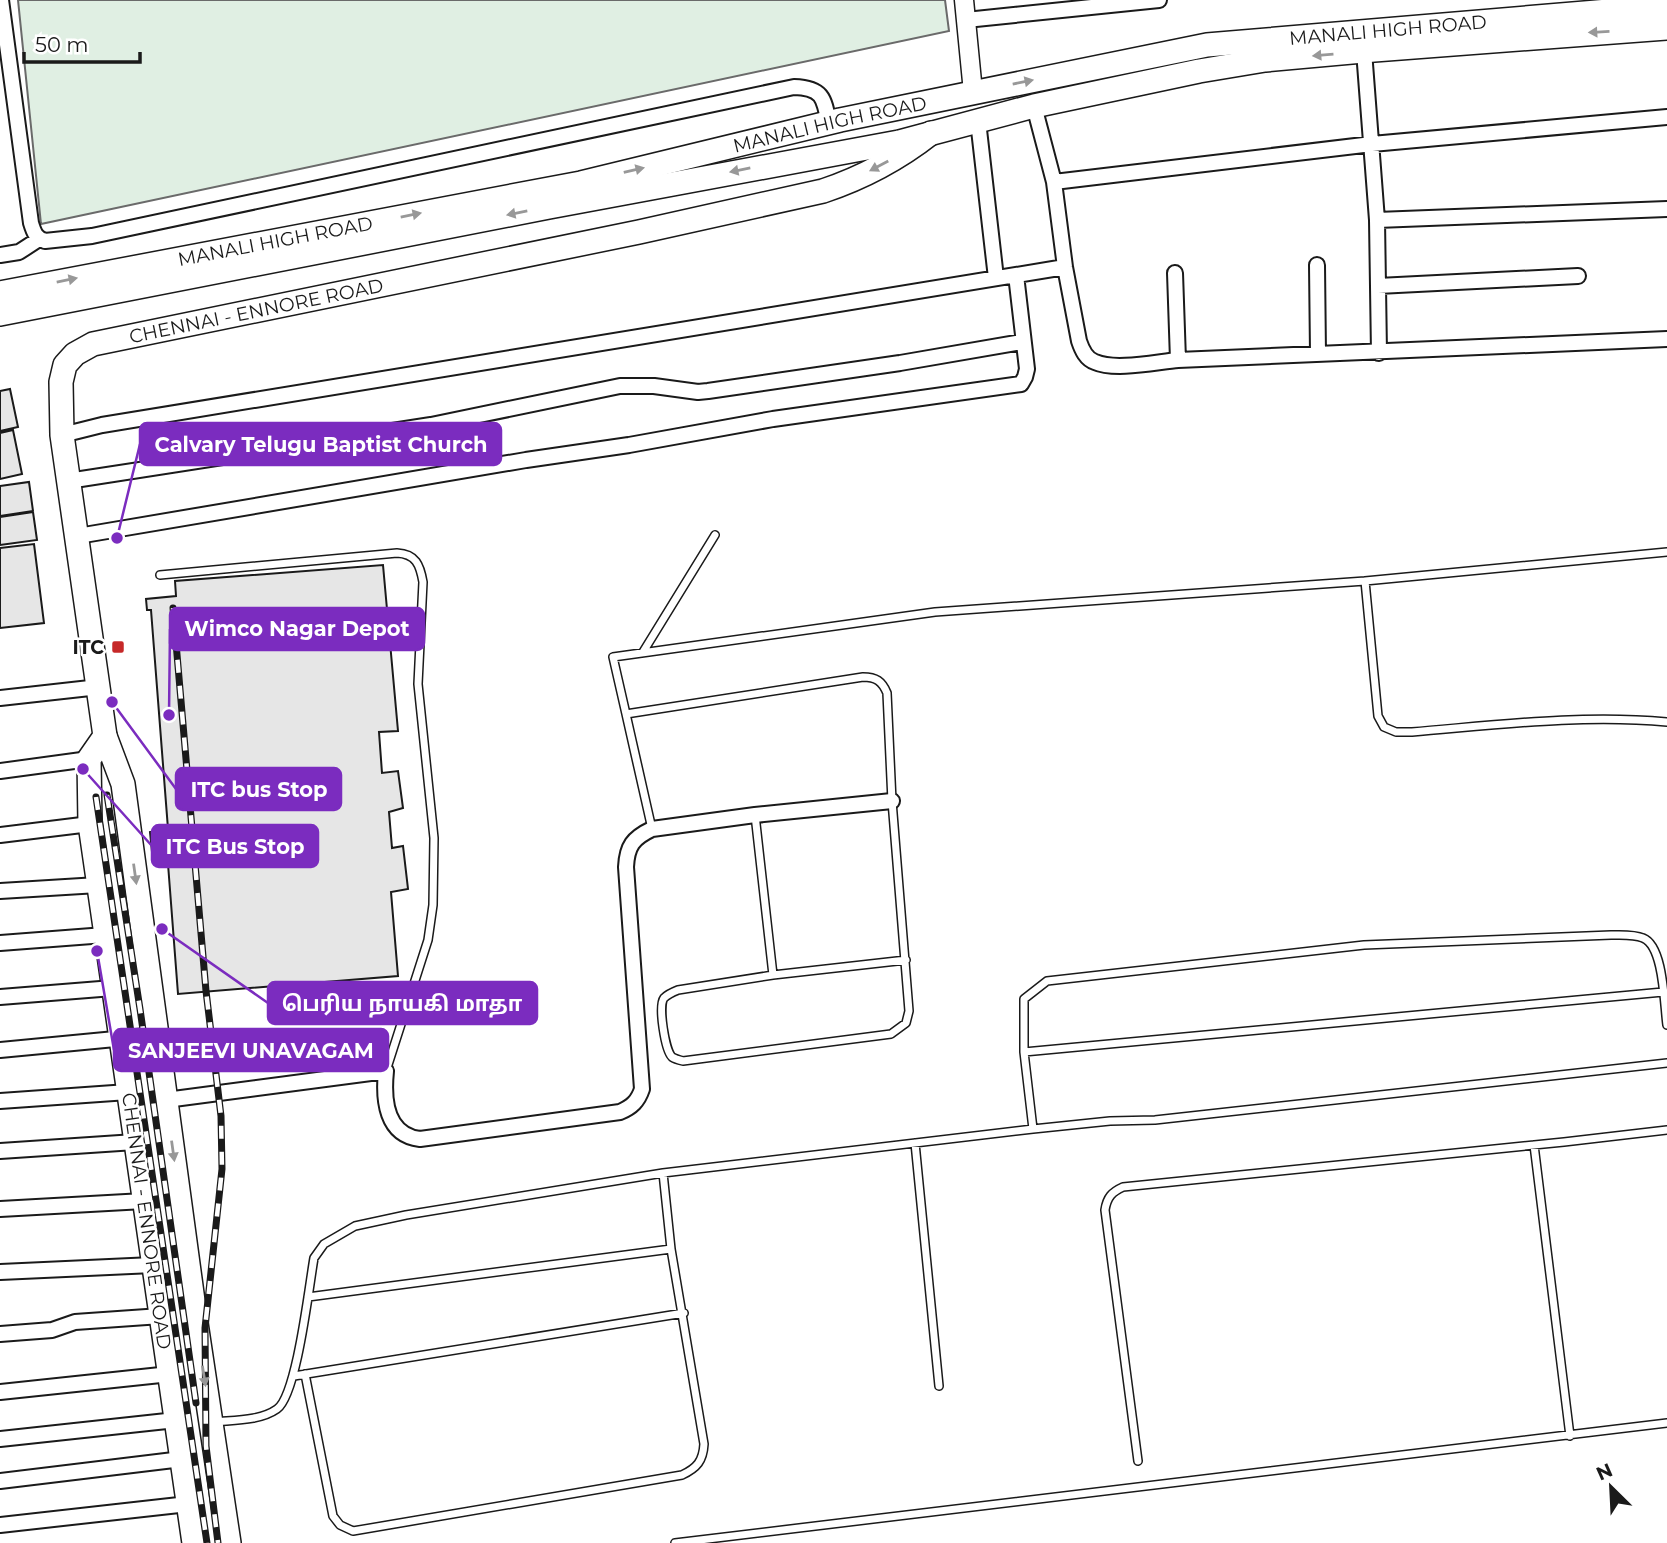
<svg xmlns="http://www.w3.org/2000/svg" width="1667" height="1543" font-family="Montserrat,'Noto Sans Tamil',sans-serif">
  <rect width="100%" height="100%" fill="#fff"/>
  <!-- green -->
  <path fill="#e0efe3" stroke="#6a6a6a" stroke-width="2" d="M18 0H945L949 31 41 224Z"/>
  <!-- building -->
  <path fill="#e6e6e6" stroke="#1a1a1a" stroke-width="2" d="M10 389 18 427 0 431V391Z
    M13 430 22 474 0 479V433Z
    M29 482 33 511 0 516V486Z
    M33 512 37 540 0 545V517Z
    M34 544 44 623 0 628V548Z
    M383 565 398 731 379 732 382 773 398 771 403 808 389 812 392 848 403 846 408 889 391 892 398 976 178 994 167 851 152 852 150 832 168 829 151 610H147L146 599 176 596 175 581Z"/>
  <g fill="none" stroke-linecap="round" stroke-linejoin="round">
    <!-- service casing -->
    <g stroke="#1a1a1a" stroke-width="10">
      <path id="service" d="M160 575 397 553C416 554 420 565 423 582L418 684 434 838 433 905 428 940 386 1071
        M1365 581 1378 716 1384 727 1396 732H1412C1497 725 1582 714 1667 722
        M643 652 715 535
        M626 714 613 657 935 612 1365 581 1667 552
        M755 815 773 975 906 960
        M652 829 626 714 863 677C876 677 882 681 887 693L892 801 909 1011 906 1023 891 1034 683 1061C679 1060 675 1059 672 1057 665 1050 658 1006 664 998 668 994 673 992 678 990L773 975
        M1024 1052 1663 992
        M1033 1129 1024 1052V999L1047 981 1364 945 1611 935C1621 935 1634 934 1643 938 1664 946 1664 1004 1667 1025
        M915 1143 939 1386
        M1534 1145 1570 1436
        M308 1297 671 1249
        M305 1374 333 1516 340 1525 353 1531 682 1475C697 1468 703 1461 704 1444L671 1249 663 1173
        M294 1376 684 1313
        M214 1422C234 1420 260 1421 277 1409 297 1395 309 1286 314 1258L324 1244 355 1226 406 1215 663 1173 1033 1129 1110 1121 1155 1120 1667 1063
        M1138 1461 1105 1210C1107 1197 1112 1192 1123 1187L1564 1142 1667 1130
        M675 1543 1667 1423"/>
    </g>
    <!-- minor casing -->
    <g stroke="#1a1a1a" stroke-width="18">
      <path id="minor" d="M1 0 31 223C34 233 36 238 45 241L92 236 794 87C823 88 824 98 829 124
        M966 20 1159 0
        M1364 51 1377 220 1379 353
        M1034 106 1054 182 1065 267 1079 341C1082 350 1086 359 1095 362 1115 371 1156 362 1178 360L1667 339
        M978 121 996 278
        M1054 182 1372 144 1667 117
        M1377 220 1667 209
        M0 255 19 252 39 239
        M1317 265 1318 354
        M1175 273 1178 360
        M1378 286 1578 276
        M62 435 102 425 1065 267
        M68 481 431 425 620 386H654L698 392 708 391 900 363 1022 342
        M78 536 526 460 629 445 773 419 1021 384 1025 377 1027 369 1016 275
        M0 698 99 687
        M0 771 89 759
        M0 835 90 824
        M0 891 98 885
        M0 943 105 935
        M0 997 113 988
        M0 1050 157 1035
        M166 1100 386 1071C383 1100 386 1135 420 1139L620 1112C632 1107 638 1101 642 1089L626 867C627 846 633 838 652 829L755 815 892 801
        M0 1101 128 1092
        M0 1151 135 1142
        M0 1209 144 1201
        M0 1272 153 1265
        M0 1334 52 1330 75 1322 161 1316
        M0 1392 170 1374
        M0 1439 176 1420
        M0 1481 182 1459
        M0 1525 188 1504"/>
    </g>
    <!-- tertiary casing -->
    <g stroke="#1a1a1a" stroke-width="21">
      <path id="tertiary" d="M964 0 973 92"/>
    </g>
    <!-- primary casing -->
    <g stroke="#1a1a1a" stroke-width="26">
      <g id="primary">
        <path id="s1" d="M0 293 581 183 840 120 1207 45 1667 6"/>
        <path d="M0 314 549 207 899 142 1034 106 1199 71 1265 60 1374 50 1667 28"/>
        <path d="M105 736 123 784 196 1323 229 1543"/>
        <path id="s2" d="M194 1543 90 824 89 759 105 736 62 435 61 382 65 365 75 354 93 344 639 232 823 191C862 178 898 159 931 133"/>
      </g>
    </g>
    <!-- service -->
    <use href="#service" stroke="#fff" stroke-width="7"/>
    <!-- minor -->
    <use href="#minor" stroke="#fff" stroke-width="14"/>
    <!-- tertiary -->
    <use href="#tertiary" stroke="#fff" stroke-width="18"/>
    <!-- primary -->
    <use href="#primary" stroke="#fff" stroke-width="23"/>
    <!-- rail casing -->
    <g stroke="#1a1a1a" stroke-width="7">
      <path id="rail" d="M173 608 206 991 221 1116 222 1169 205 1328 206 1446 218 1543
        M107 795 140 1009 196 1403
        M96 797 207 1543"/>
    </g>
    <!-- rail -->
    <use href="#rail" stroke="#fff" stroke-width="4.5" stroke-dasharray="13" stroke-linecap="butt"/>
  </g>
  <!-- one-way arrows -->
  <defs><path id="oneway-solid" d="M-6-.8H1V-3.2L6.5 0L1 3.2V.8H-6Z" transform="scale(1.75)"/></defs>
  <g fill="#989898">
    <use href="#oneway-solid" transform="translate(1599 32) rotate(177)"/>
    <use href="#oneway-solid" transform="translate(1323 55) rotate(175)"/>
    <use href="#oneway-solid" transform="translate(1023 82) rotate(-11)"/>
    <use href="#oneway-solid" transform="translate(879 166) rotate(152)"/>
    <use href="#oneway-solid" transform="translate(634 170) rotate(-13)"/>
    <use href="#oneway-solid" transform="translate(740 170) rotate(169)"/>
    <use href="#oneway-solid" transform="translate(517 213) rotate(169)"/>
    <use href="#oneway-solid" transform="translate(411 215) rotate(-11)"/>
    <use href="#oneway-solid" transform="translate(67 280) rotate(-11)"/>
    <use href="#oneway-solid" transform="translate(135 874) rotate(82)"/>
    <use href="#oneway-solid" transform="translate(173 1151) rotate(82)"/>
    <use href="#oneway-solid" transform="translate(204 1376) rotate(81)"/>
  </g>
  <!-- markers -->
  <rect fill="#c62828" stroke="#fff" stroke-width="2.5" x="111" y="640" width="14" height="14" rx="3.5"/>
  <g text-anchor="middle" stroke-width="5" stroke-linejoin="round" paint-order="stroke">
    <!-- street labels -->
    <g font-size="19" fill="#1a1a1a" stroke="#fff">
      <text dy="7" stroke="none"><textPath href="#s1" startOffset="1414">MANALI HIGH ROAD</textPath></text>
      <text dy="7" stroke="none"><textPath href="#s1" startOffset="847">MANALI HIGH ROAD</textPath></text>
      <text dy="7" stroke="none"><textPath href="#s1" startOffset="280">MANALI HIGH ROAD</textPath></text>
      <text dy="7" stroke="none"><textPath href="#s2" startOffset="1396">CHENNAI - ENNORE ROAD</textPath></text>
      <text transform="translate(147 1221) rotate(82)" y="7">CHENNAI - ENNORE ROAD</text>
    </g>
    <!-- poi labels -->
    <g font-size="19" font-weight="bold" fill="#1a1a1a" stroke="#fff" text-anchor="end">
      <text x="104" y="654">ITC</text>
    </g>
  </g>
  <!-- callouts -->
  <path fill="none" stroke="#7b2cbf" stroke-width="2.5" d="M117 538L140 444M169 715L170 629M112 702L176 789M83 769L152 846M162 929L268 1003M97 951L114 1050"/>
  <g fill="#7b2cbf" stroke="#fff" stroke-width="2.5">
    <circle cx="117" cy="538" r="7"/>
    <circle cx="169" cy="715" r="7"/>
    <circle cx="112" cy="702" r="7"/>
    <circle cx="83" cy="769" r="7"/>
    <circle cx="162" cy="929" r="7"/>
    <circle cx="97" cy="951" r="7"/>
  </g>
  <g fill="#7b2cbf" stroke="#7b2cbf" stroke-width="2.5">
    <rect x="140" y="423" width="361" height="42" rx="7"/>
    <rect x="170" y="608" width="254" height="42" rx="7"/>
    <rect x="176" y="768" width="165" height="42" rx="7"/>
    <rect x="152" y="825" width="166" height="42" rx="7"/>
    <rect x="268" y="982" width="269" height="42" rx="7"/>
    <rect x="114" y="1029" width="274" height="42" rx="7"/>
  </g>
  <g font-size="21" text-anchor="middle" font-weight="bold" fill="#fff">
    <text x="321" y="452">Calvary Telugu Baptist Church</text>
    <text x="297" y="636">Wimco Nagar Depot</text>
    <text x="259" y="797">ITC bus Stop</text>
    <text x="235" y="854">ITC Bus Stop</text>
    <text x="402" y="1011">பெரிய நாயகி மாதா</text>
    <text x="251" y="1058">SANJEEVI UNAVAGAM</text>
  </g>
  <!-- north arrow -->
  <g transform="translate(1611 1487) rotate(336)" stroke="#ffffff" stroke-width="5" paint-order="stroke">
  <path d="M0-5L12 26L0 18L-12 26Z" fill="#1a1a1a"/>
  <text y="-10" font-size="19" font-weight="bold" text-anchor="middle" fill="#1a1a1a">N</text>
  </g>
  <!-- scale -->
  <path d="M24 52v10h116v-10" fill="none" stroke="#1a1a1a" stroke-width="3.5"/>
  <text x="35" y="52" font-size="21" fill="#1a1a1a" stroke="#ffffff" stroke-width="5" paint-order="stroke">50 m</text>
</svg>
